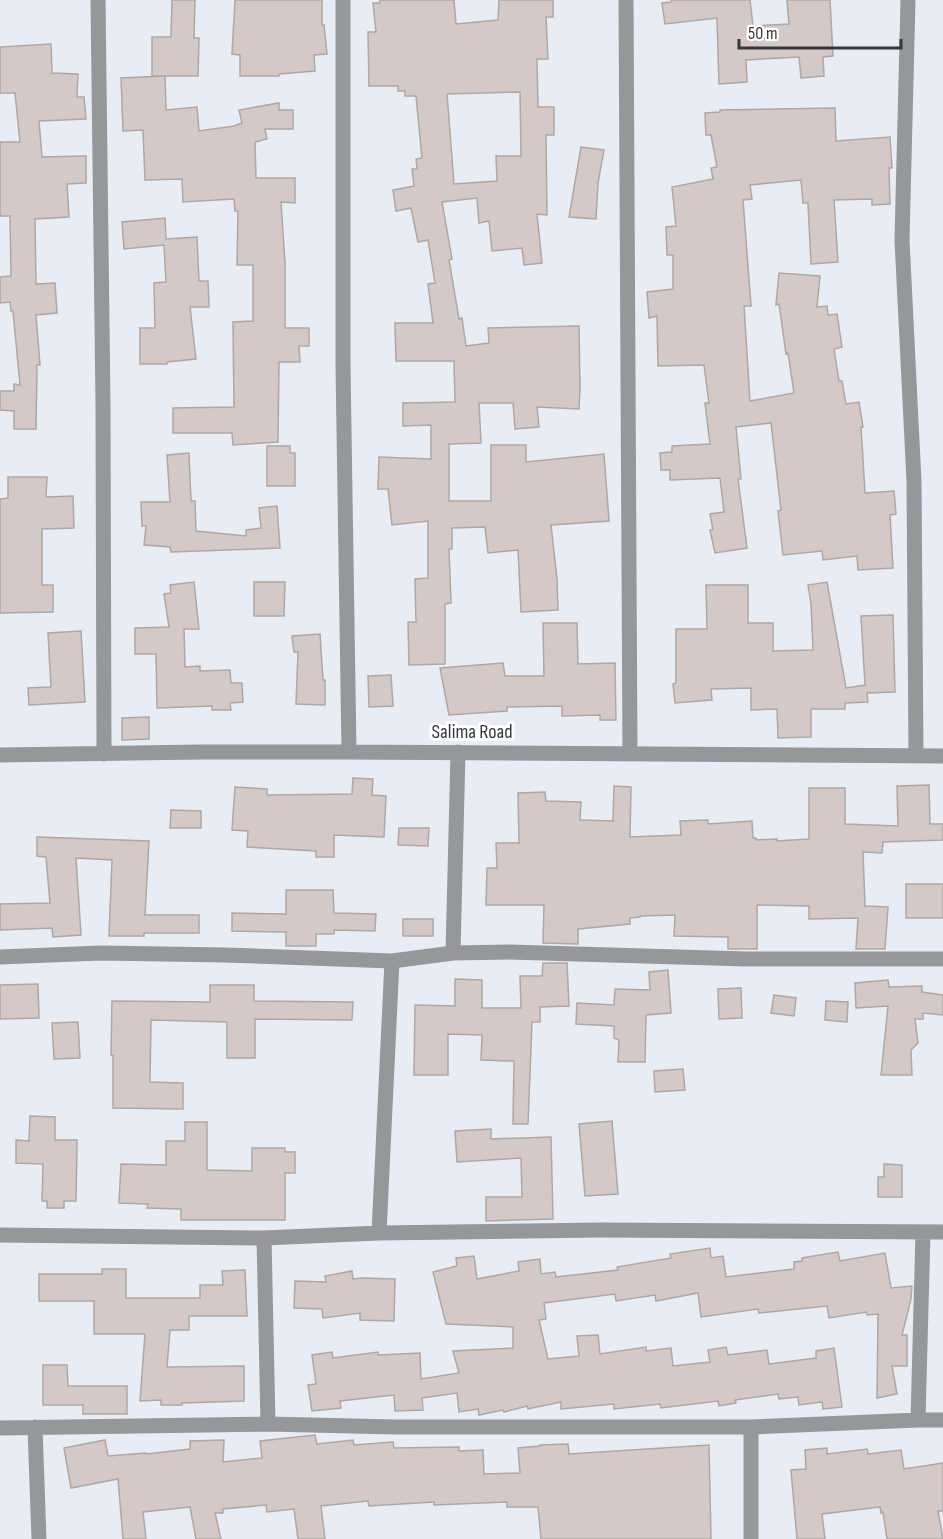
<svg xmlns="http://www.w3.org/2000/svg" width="943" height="1539" font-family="'Sofia Sans Condensed',sans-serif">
  <rect width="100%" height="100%" fill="#e8ecf5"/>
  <!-- building -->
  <path fill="#d4c9c6" stroke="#b0a6a3" stroke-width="1.5" fill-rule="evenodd" d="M172 0H195L194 38H199L198 76H152V37H171Z
    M235 0H322V25H324L327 54 314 55 315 71 279 74V76H240V55L232 54Z
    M380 0H454L456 24 498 20 499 0H553V17H546L548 59H537L538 107H554V135H546L547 215 537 214 542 263 524 265 522 248 492 251 489 221 479 223 477 198 442 202 452 259 449 260 459 319 462 318 466 346 489 343 488 328 579 326 580 388 579 409 537 407 539 427 515 429 513 403H479L481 443 449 444V501H491V445H526V462L604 454 609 521 551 525 557 579 558 610 521 612 518 550 488 553 485 527 452 528V549H449L451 603 445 604V664L409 665 408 622H416L415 579 428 578V521L392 525 388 489H378L379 457 431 459V425L403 426V403L455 402 454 361H396L395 323H433L428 284 435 283 428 240 418 242 411 208 396 211 393 190 414 186 412 169H417L416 159 422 158 416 96H405V91H398V86H369L368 32H376L373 3H380ZM520 92 521 156H496L497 181 454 184 447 94Z
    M671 0H750L753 26 789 24 787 0H830L833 56 823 57 824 76 801 78 799 57 746 60 747 82 719 84 717 18 665 24 662 3 671 2Z
    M51 44 52 73 78 74 77 97H84L86 119 39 121 42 157 86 156V183L67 184 69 217 35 219 36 284 55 283 57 313 36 315 40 365H37L36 429H14V411L0 410V391H14V384L20 385 13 311H11L10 302 0 303V277L11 276 10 216H0V142H20L15 93H0V47Z
    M165 76 166 110 197 107 199 131 234 126 242 123 239 110 279 103V110H293V129H265L267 139 255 142 256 178H295V203L281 202 285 263V328H309V346H299L300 362H279L278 442 233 445 232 433H173V408L234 407 233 322 253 321V265H237L238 211H235L234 199 183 202 182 179 145 180 143 130 123 131 121 78Z
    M835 108 836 141 890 137 892 168H889L890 204 872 205V199L834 200 838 262 811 264 808 203H803L801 180 750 185 752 199 743 200 751 306H744L750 401 794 393 788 353 786 354 779 304 776 305 779 273 820 276 817 307 827 306 828 315 837 314 842 347 834 349 839 381H842L846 404 859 402 863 427H861L865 493 894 491 896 514 890 515 893 568 858 570 857 556 823 560 822 551 783 555 778 511 781 510 771 423 736 427 741 479H738L747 548 715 553 710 530H713L710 514 724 512 720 478 670 480V470H661L660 453 672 452V446L710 444 705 403H709L704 365 658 366 657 316 649 318 647 292 673 289V255H667L666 227 676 226 672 187 713 179 711 168 717 167 711 135H706L705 113 720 112V110Z
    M581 147 604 150 598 183 596 219 569 217Z
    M165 218 166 239 197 237 199 281H208L209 307H190L196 359 167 362V364H140V328H155L154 283 166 282 164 245 124 249 122 222Z
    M267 446H290V453H295V486H267Z
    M189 453 191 501H195L196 531 246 536V530L261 528 259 508 277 506 280 548 171 552 170 547 144 545 146 526H142L141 502H170L167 455Z
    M8 477H47L46 497 73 496 74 528 42 529V585H53V612L0 613V499L8 498Z
    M194 582 199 629H184L185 667 200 666V671L230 670 231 683H242L243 702 230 703 231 710H212V706L157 708 156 654H135V628L169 627 164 594 171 593 170 585Z
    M254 582H285L284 616H254Z
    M827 582 846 688 865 685 861 616 893 615 895 692 867 693 868 702 845 703V709H811V737L778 738 777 709 751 710V688L711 689 712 700 675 703 673 684 676 683V629H707L706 585H748V623H773V651L813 650 811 604 808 585Z
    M543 623H577L578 664 615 663 616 720H600V715L562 716V706L507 707V711L449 715 440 668 503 663 505 676H544Z
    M81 631 85 702 29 705 28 688 51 687 48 633Z
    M320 634 323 680H325V705L296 704 298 652H294L292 636Z
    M391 675 393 706 369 707 368 676Z
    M149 717V739L122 740V718Z
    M353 778 373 779 372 795 386 796 384 837 334 835V857H316V851L247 847 248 831 232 830 235 787 267 789V795L352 794Z
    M929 785 930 824H943V840L883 842 882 853 863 852 865 906 888 907 885 949H856L858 918 809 919V906L757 905V949H728V937L674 936 675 915 640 916V917L630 918V924L578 929V944L543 943 544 905H486L487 868H497L496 843H519L518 793 545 792 546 801 581 802 580 820 613 821 614 786 631 787 630 837 681 835 680 821 708 820V824L752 821 753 838H756V840L777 839V841L809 839V788H845V824L898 826 897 786Z
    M171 810 201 811V828H170Z
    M399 828H429L428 846 398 845Z
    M37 837 149 841 145 915H199V933H144V936H109L112 860 76 858 81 935 53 937 52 928 0 930V904L50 903 46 857 37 856Z
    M906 884H943V918H906Z
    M286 890H333L334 913 376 914 375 931 334 930V934H316V946H286V932L232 931V913L286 914Z
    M403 919H433V936H403Z
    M543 963H567L569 1006 540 1007V1022H532L528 1124H513L514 1061 481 1060 482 1035 448 1034V1075H414L415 1005 455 1006V979L482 980V1008H521L520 976H542Z
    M668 970 671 1013 646 1015 645 1062H618L619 1040 614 1038V1026L576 1024 577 1003 614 1005 615 989 650 990 649 972Z
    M888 980 889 987 922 986V992L943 995V1015L923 1013V1019H915L918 1043 911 1050 912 1075H881L888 1006 856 1008 855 983Z
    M38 984 39 1018 0 1019V985Z
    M210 985H254V1001L353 1002 352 1020 255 1019V1058H227V1022L151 1020 150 1082 183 1083V1109L113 1108V1055H111L112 1001 210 1002Z
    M741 988 742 1018 719 1019 718 989Z
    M774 995 796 998 794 1016 771 1013Z
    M826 1001 848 1002 847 1022 825 1020Z
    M78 1022 80 1058 54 1059 52 1023Z
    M683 1069 685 1090 655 1092 654 1071Z
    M30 1116 55 1117V1140H77L76 1201H64V1208H47V1201H42L43 1164 16 1163V1140L29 1141Z
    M612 1121 618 1194 585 1196 579 1124Z
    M185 1122H207V1170L252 1171V1148H285V1152H295V1173H285V1220H181V1209L147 1208 148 1204 119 1203 121 1164 166 1165V1141H185Z
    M491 1129V1139L551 1137 553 1219 486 1221V1197H522L521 1158 457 1162 455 1131Z
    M884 1164 902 1165V1197H878V1177H884Z
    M710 1248 711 1258 723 1256 726 1277 794 1269V1262L802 1261V1258L838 1252 840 1261 885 1253 891 1288 912 1286 911 1299 902 1335H907V1366H892L897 1394 877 1398 878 1314 867 1315 866 1312 829 1318 827 1306 759 1313 758 1309 701 1317 698 1293 656 1301 655 1295 616 1301 615 1294 544 1303 546 1319 539 1320 548 1359 579 1356 577 1336 598 1335 600 1354 646 1347V1351L671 1348 673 1366 710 1362 708 1350 726 1347 728 1355 767 1350 769 1364 816 1358V1351L834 1348 842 1407 823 1409 822 1402 799 1405 798 1397 779 1399 778 1394 735 1400 736 1403 719 1406 718 1401 661 1408 660 1404 614 1409V1404L561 1409V1402L528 1409 527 1406 504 1412 503 1410 479 1415 478 1409 459 1412 457 1393 422 1398 423 1410 395 1411 394 1395 340 1401 341 1408 312 1411 308 1385 316 1384 312 1355 332 1352 333 1358 378 1352V1355L420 1353 421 1379 459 1373 453 1351 513 1348V1327L446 1324 433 1272 457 1266 456 1258 474 1256 477 1279 519 1271 518 1262 540 1259 541 1274 555 1272 556 1277 618 1270 617 1267 671 1258 670 1254Z
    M102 1269H126V1298H200V1285H223L222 1271 245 1270 247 1316H189V1330H170L167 1367 244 1366V1401L182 1403V1405H161V1400L140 1401 145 1334H94V1301H39V1274H102Z
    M352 1271 353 1279 362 1278 395 1279 394 1321 360 1320V1313L323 1318 322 1309 294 1308 295 1281 326 1282 325 1276Z
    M43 1365H67L68 1386H127V1414H83V1405H43Z
    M315 1435 317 1444 353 1440 354 1445 393 1442 394 1448 459 1447V1451L483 1450 484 1474 520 1473 518 1448 540 1446V1445L568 1444 569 1454 709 1445 711 1539H541L538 1507H507V1502L434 1505V1502L369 1506 368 1501 321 1506 325 1539H298L294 1509 267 1512 266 1505 223 1509V1513H215L221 1539H196L190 1507 143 1512 146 1539H123L118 1479 71 1488 64 1448 105 1440 108 1456 146 1453 147 1454 190 1449V1441L224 1440 223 1462 262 1458 260 1441Z
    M827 1448V1454L867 1449 868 1454 901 1450 904 1469 943 1463V1511H938L943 1539H887L883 1512 881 1513 880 1507 822 1514 825 1539H797L791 1470 806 1469 805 1450Z"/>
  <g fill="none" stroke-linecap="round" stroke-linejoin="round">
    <!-- minor -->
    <path stroke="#95979b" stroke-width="15" d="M98 0 103 404 104 754
      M343 0V365L349 752
      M626 0 630 754
      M908 0 902 240 914 481 916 756
      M0 755 200 752H349L943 756
      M453 953 458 752
      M0 957 101 953 225 955 392 961 453 953 509 952 746 959H943
      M379 1233 392 961
      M0 1235 264 1238 379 1233 600 1230 943 1232
      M264 1238 268 1424
      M918 1420 923 1232
      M35 1427 39 1539
      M751 1427V1539
      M0 1428 268 1424 395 1427H751L918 1420H943"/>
  </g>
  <g text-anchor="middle" stroke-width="6" stroke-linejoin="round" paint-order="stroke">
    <!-- street labels -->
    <g font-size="20" fill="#35373a" stroke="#fff">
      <text x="472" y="738">Salima Road</text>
    </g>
  </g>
  <!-- scale -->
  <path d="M739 39v9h162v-9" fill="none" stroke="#35373a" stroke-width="3"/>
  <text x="748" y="39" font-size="18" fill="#35373a" stroke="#ffffff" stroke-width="4.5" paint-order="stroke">50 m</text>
</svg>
